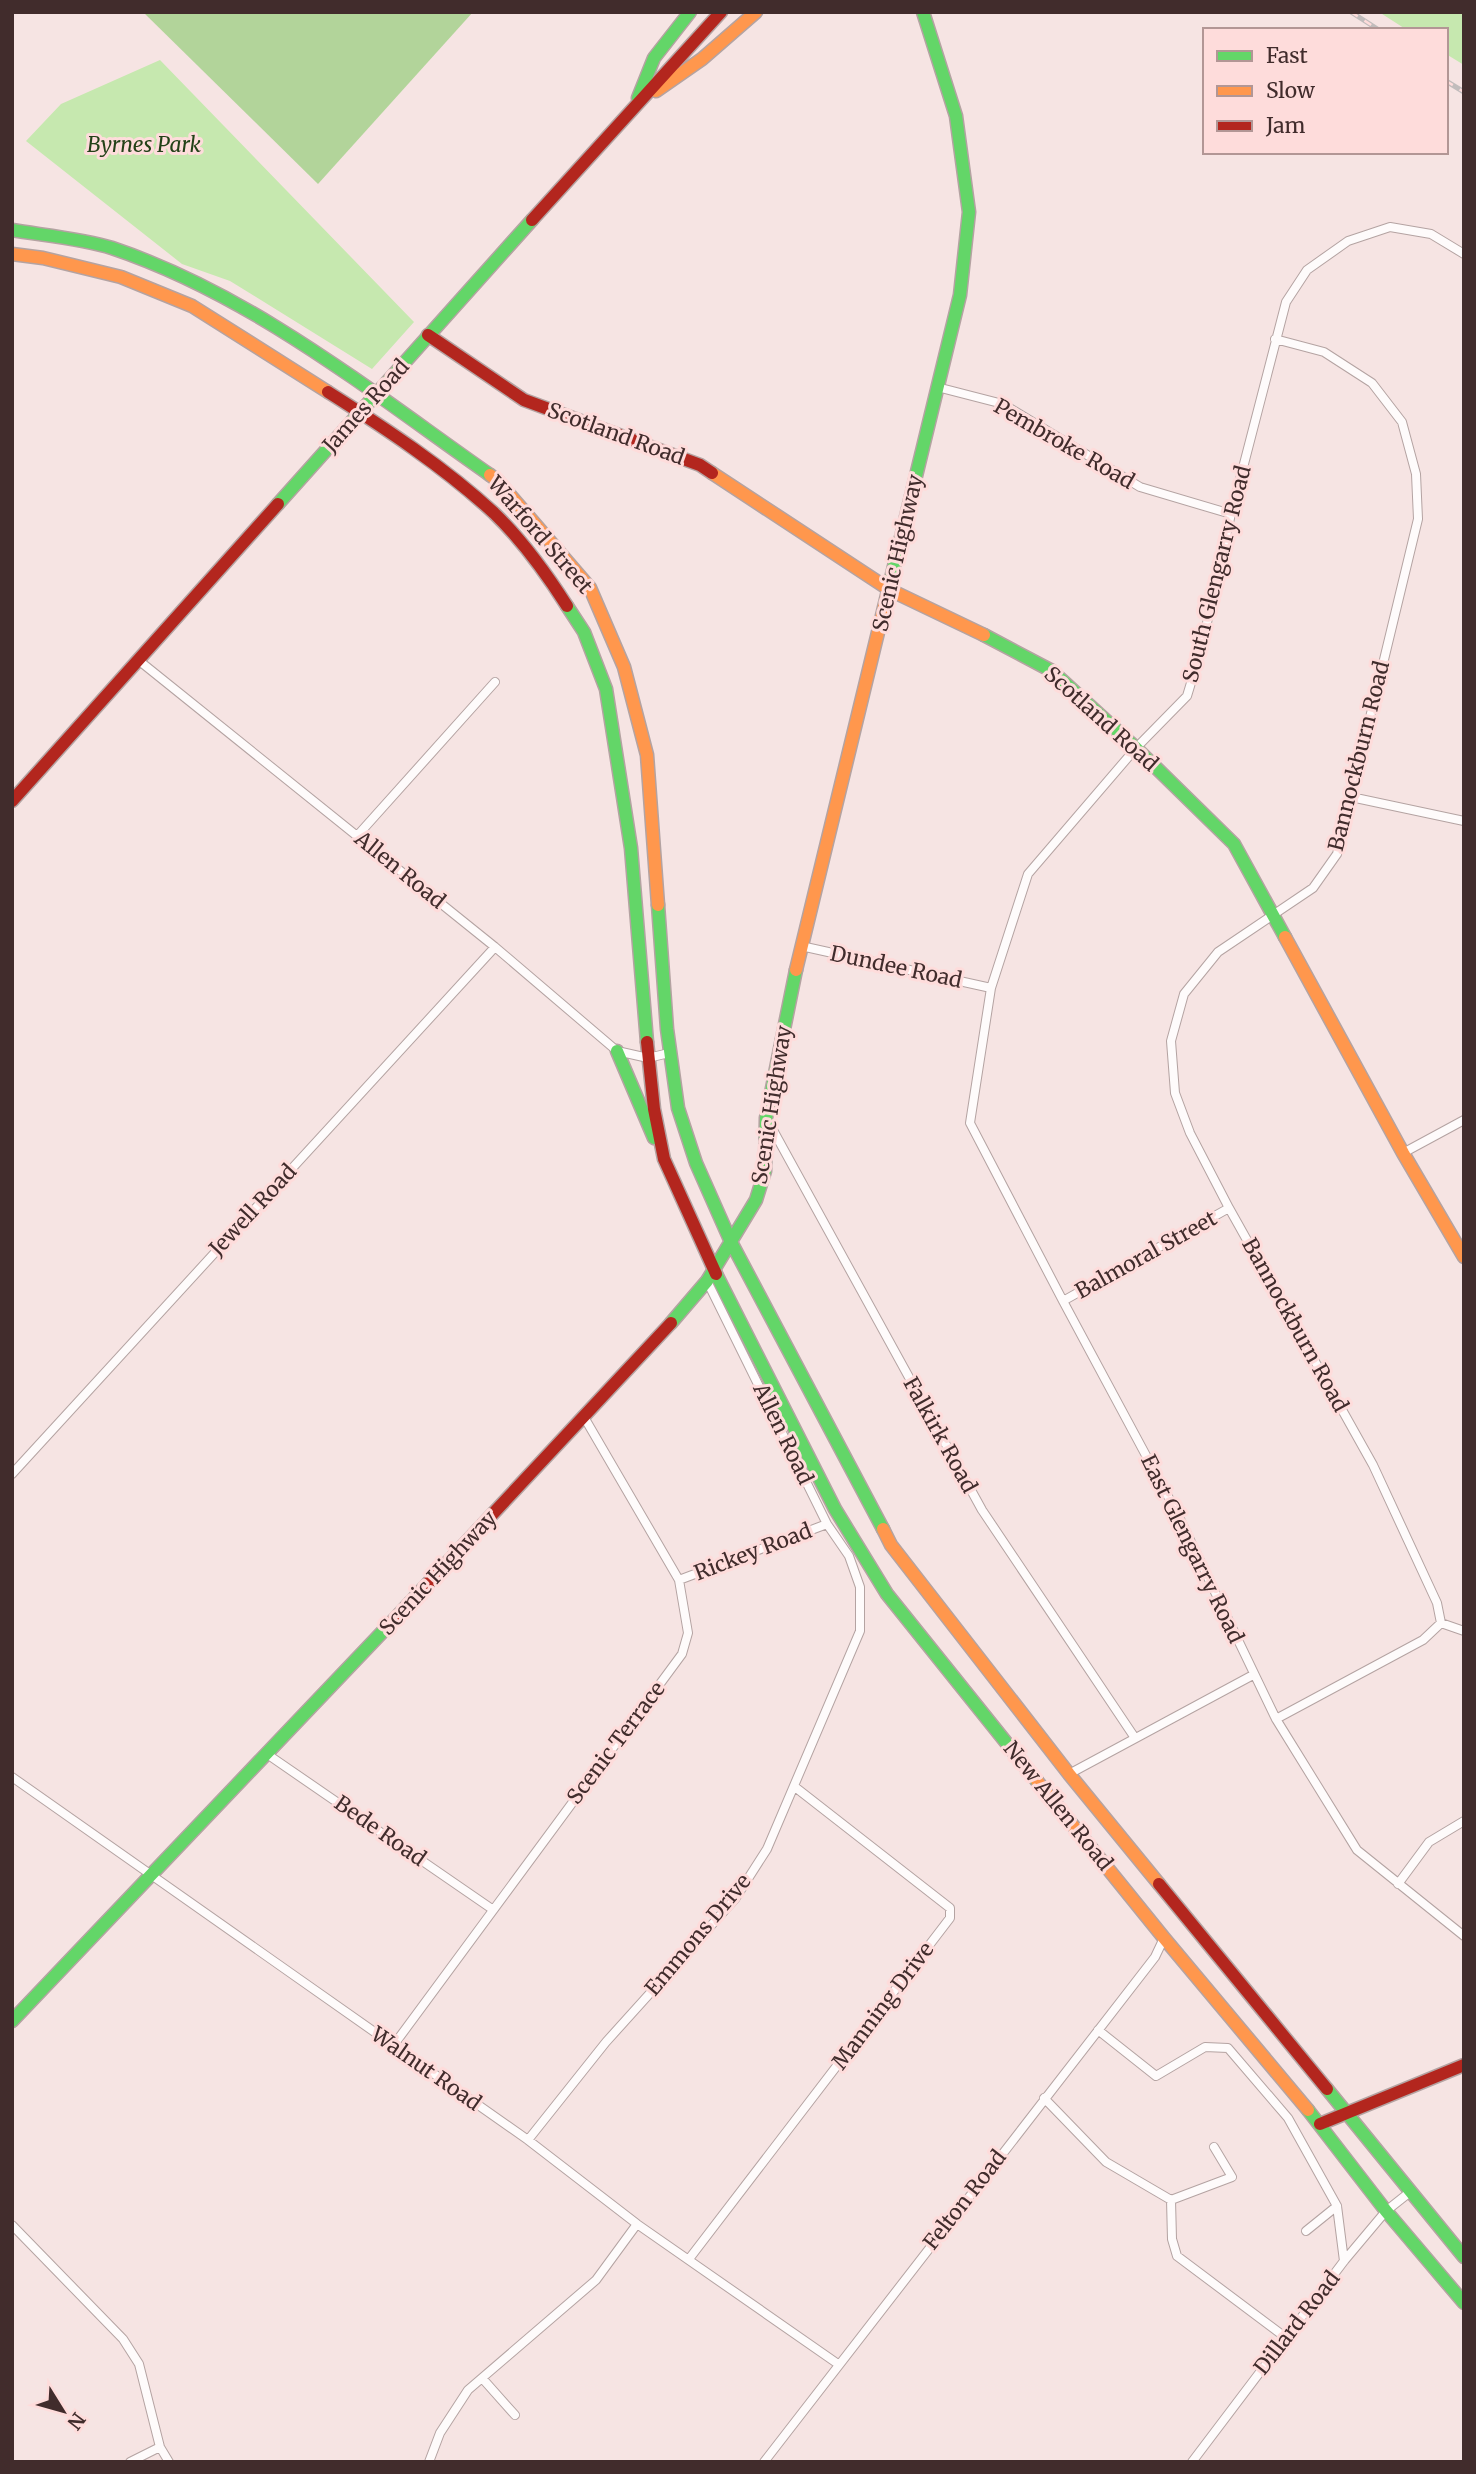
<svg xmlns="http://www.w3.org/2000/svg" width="1476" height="2474" font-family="Merriweather,serif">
  <rect width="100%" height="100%" fill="#f6e4e3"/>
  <!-- green -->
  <path fill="#c6e8af" d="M1379 12H1464V65L1446 54V30H1407Z
    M160 60 414 322 372 369 230 281 182 264 26 141 61 104Z"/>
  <!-- forest -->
  <path fill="#b2d49a" d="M143 12H473L318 184Z"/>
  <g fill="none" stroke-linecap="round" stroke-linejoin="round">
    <!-- street casing -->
    <g stroke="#b4a3a2" stroke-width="10">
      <path id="street" d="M1464 254 1431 234 1390 227 1348 241 1307 270 1286 302 1231 514 1201 650 1187 696 1136 748 1028 874 991 988 970 1123 1063 1301 1178 1515 1276 1719 1357 1850 1464 1936
        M1275 339 1324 352 1372 383 1402 422 1416 474 1418 519 1337 854 1313 888 1218 952 1184 994 1171 1041 1175 1093 1190 1133 1229 1208 1373 1465 1437 1603 1441 1623
        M937 387 1003 404 1140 487 1231 514
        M137 659 495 947 617 1051 648 1058 669 1053
        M1351 797 1464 821
        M357 836 495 682
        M801 946 991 988
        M768 1121 982 1510 1135 1738
        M1403 1153 1464 1120
        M1063 1301 1229 1208
        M12 1474 495 947
        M679 1580 827 1524
        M1276 1719 1423 1640 1441 1623 1464 1631
        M267 1754 492 1909
        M1069 1774 1253 1675
        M12 1777 528 2140 637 2224 838 2364
        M1398 1884 1429 1842 1464 1821
        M1098 2030 1156 2076 1205 2047 1228 2048 1288 2118 1337 2206 1344 2261
        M393 2046 682 1654 688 1633 679 1580 584 1417
        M1044 2098 1106 2162 1171 2200
        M528 2140 606 2042 735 1899 767 1849 860 1631V1587L849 1556 827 1524 707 1281
        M1171 2200 1172 2239 1177 2256 1285 2337
        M1171 2200 1232 2177 1214 2147
        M12 2225 123 2339 139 2364 160 2447 169 2462
        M1306 2231 1337 2206
        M689 2259 950 1918V1908L795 1787
        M482 2378 515 2415
        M130 2462 160 2447
        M429 2462 440 2433 468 2390 596 2280 637 2224
        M764 2462 1155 1957 1164 1938
        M1192 2462 1344 2261 1386 2211 1410 2192"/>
    </g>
    <!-- fast casing -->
    <g stroke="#b4a3a2" stroke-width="15">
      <path id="fast" d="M638 98 654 58 690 12
        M12 230C42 235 84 239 112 248 252 295 370 391 490 475
        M278 504 532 220
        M889 587 960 295 969 212 956 116 923 12
        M567 606 584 632 606 689 631 848 647 1042
        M984 635 1052 671 1136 748 1234 844 1285 937
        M658 905 667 1029 678 1108 696 1163 731 1242 883 1529
        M617 1051 654 1138
        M716 1274 835 1509 887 1594 1037 1781
        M671 1323 707 1281 756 1200 765 1171 766 1118 796 970
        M12 2021 389 1625
        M1327 2089 1464 2257
        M1308 2110 1386 2211 1464 2303"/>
    </g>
    <!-- slow casing -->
    <g stroke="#b4a3a2" stroke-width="15">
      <path id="slow" d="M656 91 702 59 756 12
        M12 254 43 258 121 277 192 306 328 392
        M712 473 890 590 984 635
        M490 475 498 481 590 588 624 667 647 755 658 905
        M1285 937 1403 1153 1464 1257
        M796 970 889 587
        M883 1529 891 1545 1069 1774 1159 1884
        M1037 1781 1164 1938 1308 2110"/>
    </g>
    <!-- jam casing -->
    <g stroke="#b4a3a2" stroke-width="15">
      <path id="jam" d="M532 220 721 12
        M428 335 524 400 700 465 712 473
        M328 392C385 428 444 467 494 513 522 540 546 573 567 606
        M12 801 278 504
        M647 1042 654 1109 664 1159 716 1274
        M389 1625 671 1323
        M1159 1884 1327 2089
        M1320 2124 1464 2065"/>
    </g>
    <!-- street -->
    <use href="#street" stroke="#fefbfb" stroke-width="8"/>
    <!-- fast -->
    <use href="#fast" stroke="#63d668" stroke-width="12"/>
    <!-- slow -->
    <use href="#slow" stroke="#ff974d" stroke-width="12"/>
    <!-- jam -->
    <use href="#jam" stroke="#b3261e" stroke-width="12"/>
    <!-- rail casing -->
    <g stroke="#c1bcbc" stroke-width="5">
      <path id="rail" d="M1351 12 1379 30
        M1446 81 1464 92"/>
    </g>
    <!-- rail -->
    <use href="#rail" stroke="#fedcdb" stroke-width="2.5" stroke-dasharray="8" stroke-linecap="butt"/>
  </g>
  <g text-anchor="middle" stroke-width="6" stroke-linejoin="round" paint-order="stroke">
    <!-- park labels -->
    <g font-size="21" font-style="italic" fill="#234118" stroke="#fedcdb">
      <text x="144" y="152">Byrnes Park</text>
    </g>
    <!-- street labels -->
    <g font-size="21" fill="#412c2c" stroke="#fedcdb">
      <text transform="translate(366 406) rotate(-48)" y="7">James Road</text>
      <text transform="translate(616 434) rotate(20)" y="7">Scotland Road</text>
      <text transform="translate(1064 444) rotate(30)" y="7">Pembroke Road</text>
      <text transform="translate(540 535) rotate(49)" y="7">Warford Street</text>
      <text transform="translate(898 553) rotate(-77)" y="7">Scenic Highway</text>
      <text transform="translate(1217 574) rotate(-76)" y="7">South Glengarry Road</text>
      <text transform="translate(1101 719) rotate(42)" y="7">Scotland Road</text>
      <text transform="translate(1359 756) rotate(-76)" y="7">Bannockburn Road</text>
      <text transform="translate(400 870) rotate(39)" y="7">Allen Road</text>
      <text transform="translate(896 967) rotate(12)" y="7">Dundee Road</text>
      <text transform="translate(772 1105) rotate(-81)" y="7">Scenic Highway</text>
      <text transform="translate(253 1210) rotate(-47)" y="7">Jewell Road</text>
      <text transform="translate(1146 1255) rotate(-29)" y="7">Balmoral Street</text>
      <text transform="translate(1295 1325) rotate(61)" y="7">Bannockburn Road</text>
      <text transform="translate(783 1434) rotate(64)" y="7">Allen Road</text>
      <text transform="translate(940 1435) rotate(61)" y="7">Falkirk Road</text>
      <text transform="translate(1192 1549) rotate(64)" y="7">East Glengarry Road</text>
      <text transform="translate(753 1552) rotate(-21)" y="7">Rickey Road</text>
      <text transform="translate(438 1573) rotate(-47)" y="7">Scenic Highway</text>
      <text transform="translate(616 1743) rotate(-53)" y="7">Scenic Terrace</text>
      <text transform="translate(1058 1806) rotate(51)" y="7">New Allen Road</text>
      <text transform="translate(380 1831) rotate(35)" y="7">Bede Road</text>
      <text transform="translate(698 1935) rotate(-50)" y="7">Emmons Drive</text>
      <text transform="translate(883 2006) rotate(-53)" y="7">Manning Drive</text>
      <text transform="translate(426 2069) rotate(35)" y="7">Walnut Road</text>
      <text transform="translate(965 2200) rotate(-52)" y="7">Felton Road</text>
      <text transform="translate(1297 2323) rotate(-52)" y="7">Dillard Road</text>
    </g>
  </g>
  <!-- border -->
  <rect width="1476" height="2474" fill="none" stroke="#412c2c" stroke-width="28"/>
  <!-- legend -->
  <rect x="1203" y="28" width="245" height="126" fill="#fedcdb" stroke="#b29695" stroke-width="2"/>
  <rect x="1217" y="51" width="35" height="10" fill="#63d668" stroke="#b29695" stroke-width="2"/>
  <text x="1266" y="63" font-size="21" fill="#412c2c">Fast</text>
  <rect x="1217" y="86" width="35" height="10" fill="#ff974d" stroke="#b29695" stroke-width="2"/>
  <text x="1266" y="98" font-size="21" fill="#412c2c">Slow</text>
  <rect x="1217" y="121" width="35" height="10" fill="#b3261e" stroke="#b29695" stroke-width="2"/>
  <text x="1266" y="133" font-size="21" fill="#412c2c">Jam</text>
  <!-- north arrow -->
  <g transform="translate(63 2411) rotate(127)" stroke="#fedcdb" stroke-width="5" paint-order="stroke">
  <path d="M0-5L12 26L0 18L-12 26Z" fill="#412c2c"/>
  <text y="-10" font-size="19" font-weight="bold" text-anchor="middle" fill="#412c2c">N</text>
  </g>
</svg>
